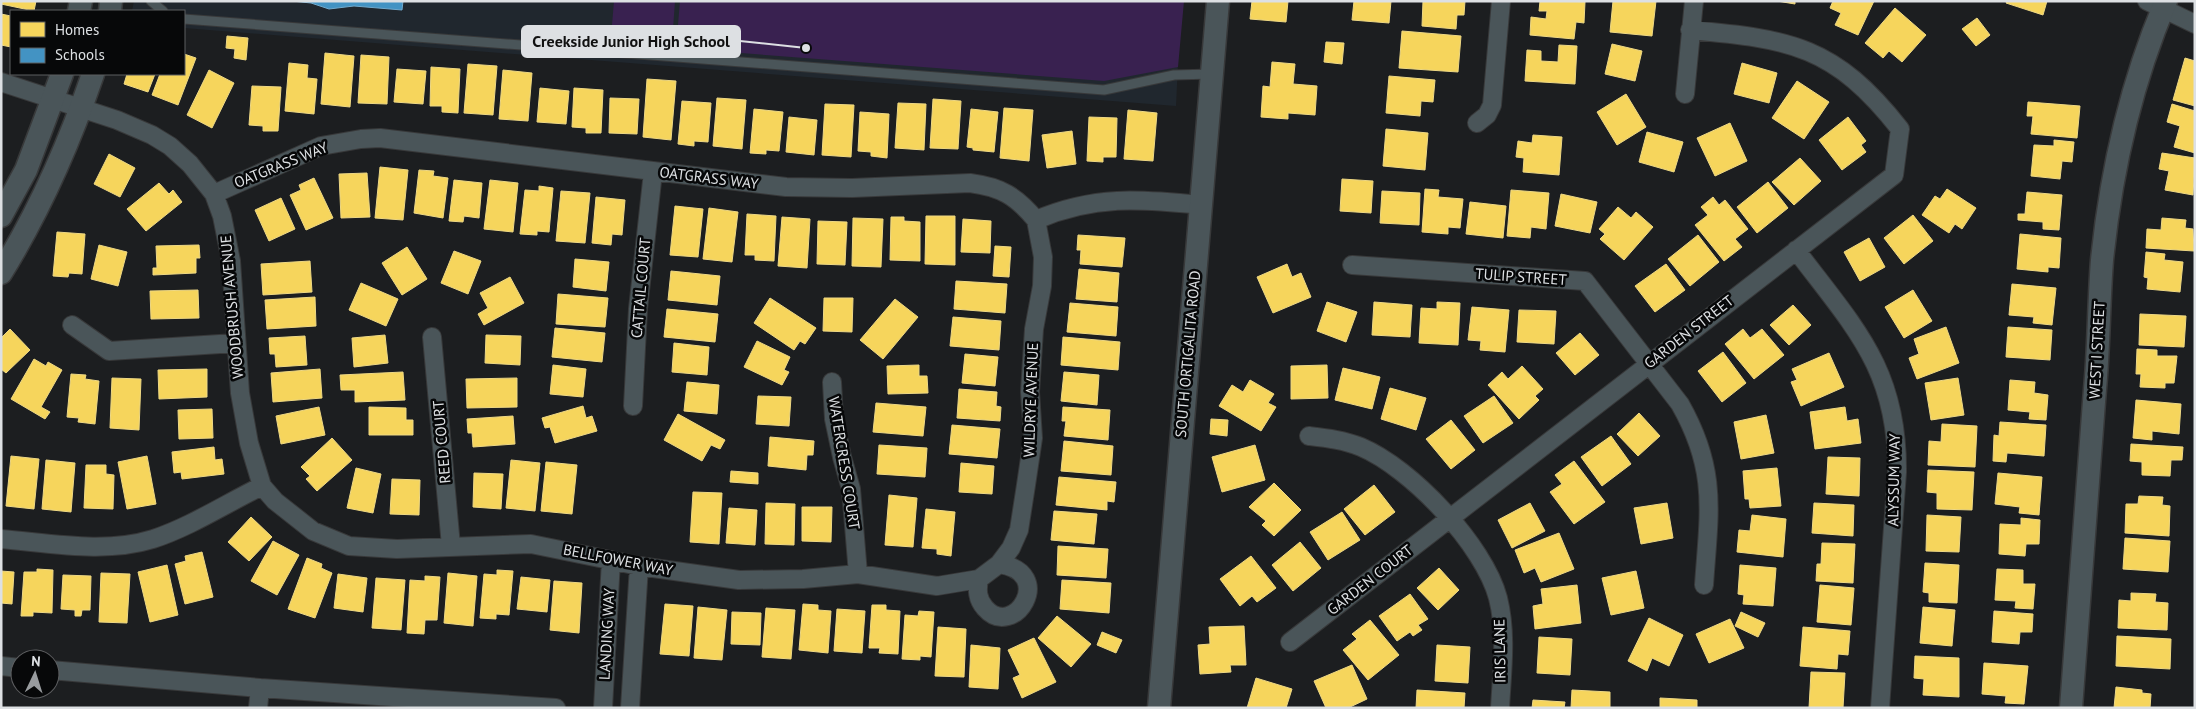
<svg xmlns="http://www.w3.org/2000/svg" width="2196" height="709" font-family="'PT Sans',sans-serif">
  <rect width="100%" height="100%" fill="#1c1e20"/>
  <!-- built -->
  <path fill="#20272e" d="M134 1H1181L1176 106 184 28V11H132Z"/>
  <!-- green -->
  <path fill="#392150" d="M614 1H675L673 29 612 25Z
    M680 1H1184L1178 67 1104 81 676 48Z"/>
  <!-- homes -->
  <path fill="#f6d55c" stroke="#eed884" d="M1 1H36L34 11 1 4Z
    M1252 1H1288L1286 22 1250 19Z
    M1354 1H1391L1389 23 1352 20Z
    M1423 1H1465L1464 15H1457L1456 29 1422 26Z
    M1540 1 1585 2 1584 23 1576 22 1574 39 1530 35 1531 17 1546 19 1547 11H1539Z
    M1613 1H1656L1652 36 1610 32Z
    M1777 1H1795V4Z
    M1833 1H1874L1858 35 1835 25 1841 13 1830 8Z
    M2007 1H2047L2043 15 2006 3Z
    M1895 8 1926 35 1902 62 1889 51 1883 58 1865 43Z
    M1 14 11 16V47L1 45Z
    M1977 18 1990 35 1976 46 1962 29Z
    M1402 31 1461 36 1458 72 1399 68Z
    M227 36 248 38 246 60 234 58 235 49 226 48Z
    M1326 42 1344 43 1342 64 1324 62Z
    M1612 44 1642 51 1635 81 1605 74Z
    M1559 45 1577 46 1575 84 1525 81 1527 50 1541 51V61L1558 62Z
    M325 53 354 56 350 107 321 104Z
    M184 54 196 58 178 105 152 95 160 74H184Z
    M361 55 389 57 387 104 358 103Z
    M2185 58 2195 61V106L2173 100Z
    M1272 62 1295 64 1293 84 1317 86 1315 115 1288 113V119L1261 117 1263 86 1270 87Z
    M289 63 308 65 307 78 317 79 314 114 285 111Z
    M1742 63 1777 73 1769 103 1734 94Z
    M468 64 497 66 493 115 464 113Z
    M431 67 460 69 458 113 442 112V106H430Z
    M397 69 426 71 423 104 394 102Z
    M209 70 234 83 212 128 187 115Z
    M503 70 532 73 528 121 499 119Z
    M127 74H155L148 92 124 84Z
    M1389 76 1435 80 1433 102 1421 101 1420 116 1386 113Z
    M647 79 676 81 671 140 643 137Z
    M1797 81 1829 102 1804 139 1772 118Z
    M252 86 281 87 278 131H263V126L249 125Z
    M540 88 569 91 566 124 537 122Z
    M574 88 603 90 601 133H586V128L572 127Z
    M1626 94 1646 127 1617 145 1597 112Z
    M610 98 639 99 637 134 609 133Z
    M717 98 746 100 742 149 713 146Z
    M933 99 961 101 958 149 930 148Z
    M682 101 711 103 708 142 694 141V146L678 144Z
    M2028 102 2080 106 2077 138 2031 134 2033 116H2027Z
    M898 103 926 104 924 150 895 148Z
    M825 104 854 105 851 157 822 155Z
    M2172 104 2195 111V153L2174 147 2180 126 2167 122Z
    M1004 108 1033 110 1029 161 1000 158Z
    M754 109 783 112 779 151 766 150V154L750 153Z
    M971 109 998 112 994 152 973 150V148L967 147Z
    M1128 110 1157 113 1153 161 1124 159Z
    M860 112 889 114 887 158 871 156V152L858 151Z
    M789 117 817 120 814 155 786 152Z
    M1089 117 1117 118 1116 157H1103V162L1087 161Z
    M1848 117 1866 141 1861 145 1866 152 1842 170 1819 140Z
    M1730 123 1747 161 1715 176 1697 138Z
    M1386 129 1428 133 1425 170 1383 166Z
    M1072 131 1076 164 1047 168 1042 135Z
    M1647 132 1683 142 1674 172 1639 162Z
    M1533 135 1562 137 1559 175 1523 172 1524 158 1516 157 1518 141 1532 143Z
    M2054 140 2074 142 2072 162 2062 161 2060 179 2031 176 2034 145 2054 146Z
    M2162 153 2195 158 2193 195 2165 190 2169 171 2159 169Z
    M109 154 135 168 120 197 94 184Z
    M1800 158 1821 181 1794 205 1772 182Z
    M380 167 408 170 403 220 375 218Z
    M419 170 434 171 433 176 448 178 443 218 414 213Z
    M367 173 370 217 341 218 339 174Z
    M314 178 333 218 306 230 290 195 301 190 299 185Z
    M1342 179 1373 181 1371 213 1340 211Z
    M454 180 482 183 479 218 464 216 463 222 449 221Z
    M490 180 518 183 513 232 484 229Z
    M1768 182 1788 208 1757 233 1737 207Z
    M159 183 169 194 173 190 182 202 146 231 127 209Z
    M539 186 553 188 549 232 537 231V235L520 234 525 190 539 191Z
    M1425 189 1439 190 1438 197 1463 199 1460 228 1448 227V234L1422 232Z
    M1947 189 1976 208 1962 229 1955 224 1949 233 1922 215 1935 196 1940 199Z
    M1511 190 1549 193 1546 229 1531 227 1530 238 1507 236Z
    M561 191 590 193 585 243 556 241Z
    M1382 191 1420 193 1419 225 1380 223Z
    M2027 192 2062 195 2059 230 2043 229V222L2018 220V214H2025Z
    M1561 194 1597 202 1590 233 1555 226Z
    M596 197 625 200 622 235 612 234 611 245 592 243Z
    M1713 197 1719 205 1725 200 1748 229 1735 239 1742 247 1724 261 1695 225 1708 215 1701 207Z
    M281 198 295 229 269 241 255 210Z
    M1470 202 1506 206 1503 238 1466 234Z
    M675 206 703 209 698 257 670 255Z
    M1618 207 1631 218 1636 212 1653 227 1624 260 1600 239 1605 234 1599 229Z
    M709 208 738 212 732 262 703 259Z
    M747 214 776 216 774 261 755 260V255H745Z
    M1913 215 1933 241 1904 264 1884 238Z
    M926 216H955V265L925 264Z
    M782 217 810 219 807 268 778 266Z
    M891 217H904V221L920 222V261L890 260Z
    M853 218 883 219 881 267 852 266Z
    M2162 218 2186 220 2185 228 2193 229 2194 251 2146 248 2147 229 2161 230Z
    M963 219 991 221 990 253 961 252Z
    M818 221 847 222 845 265 817 264Z
    M57 232 85 234 82 274 69 273 68 277 53 276Z
    M2020 234 2061 238 2059 268 2048 267V272L2017 269Z
    M1078 235 1125 238 1122 267 1080 264 1081 250H1077Z
    M1698 235 1719 262 1690 286 1668 259Z
    M1869 238 1885 267 1860 281 1844 252Z
    M99 245 127 252 118 286 91 279Z
    M199 245 200 258H196V273L153 275V268H157L156 246Z
    M995 246 1011 247 1009 277 993 276Z
    M407 247 427 279 402 295 382 263Z
    M454 251 481 261 468 294 441 283Z
    M2146 252 2165 254 2164 260 2183 262 2180 292 2147 289 2148 278 2144 277Z
    M575 259 609 262 606 291 573 287Z
    M310 261 312 292 263 295 261 264Z
    M1287 264 1292 277 1301 273 1311 297 1273 313 1257 277Z
    M1666 264 1685 290 1655 312 1635 286Z
    M1079 269 1119 273 1117 302 1076 299Z
    M671 271 720 276 717 305 668 300Z
    M510 277 524 303 484 325 478 314 488 308 480 293Z
    M956 281 1007 284 1005 313 954 309Z
    M361 283 398 299 386 326 349 310Z
    M2012 284 2056 288 2052 325 2033 323 2034 317 2009 315Z
    M198 290 199 318 151 319 150 291Z
    M1913 290 1932 321 1904 338 1885 307Z
    M558 294 608 298 605 327 556 324Z
    M315 297 316 326 267 329 265 300Z
    M770 298 816 328 805 344 800 341 794 350 754 323Z
    M824 298H853L852 332 823 331Z
    M895 299 918 317 883 359 860 340Z
    M1327 302 1357 312 1346 342 1317 331Z
    M1374 302 1412 305 1410 337 1372 335Z
    M1437 302 1460 303 1458 345 1419 343 1421 308 1437 309Z
    M1070 303 1118 307 1116 336 1067 332Z
    M1793 305 1811 325 1789 345 1770 325Z
    M1472 307 1509 310 1505 352 1480 350 1481 341 1468 340Z
    M667 309 718 314 715 342 664 337Z
    M1519 310 1556 311 1554 344 1517 342Z
    M2140 314 2186 316 2184 347 2139 345Z
    M953 317 1001 321 999 350 950 346Z
    M1946 327 1959 363 1917 379 1909 358 1919 354 1914 339Z
    M2008 327 2052 330 2050 360 2006 357Z
    M555 328 605 333 602 362 552 357Z
    M10 329 30 350 6 373 1 369V338Z
    M1743 329 1750 338 1762 329 1784 355 1754 379 1725 344Z
    M1580 333 1599 355 1575 375 1556 353Z
    M385 335 388 363 354 367 352 338Z
    M486 335 521 336 520 365 485 363Z
    M305 336 307 365 276 367 275 354H270L269 338Z
    M1063 337 1120 342 1118 370 1061 365Z
    M757 341 790 357 784 370 789 372 782 385 744 367Z
    M674 343 709 347 707 375 672 372Z
    M2137 349 2157 350V356H2177L2174 383H2165V388L2140 387 2141 374H2136Z
    M1723 352 1746 383 1722 402 1698 371Z
    M1829 353 1844 387 1801 406 1791 382 1797 380 1792 369Z
    M965 354 998 357 995 386 962 383Z
    M34 359 46 366 48 362 62 370 41 407 50 412 45 419 11 399Z
    M553 365 586 369 583 397 550 394Z
    M919 365V376H927L928 393 888 394 887 366Z
    M1327 365 1328 398 1291 399V366Z
    M1522 366 1543 389 1535 396 1539 400 1519 419 1488 385 1502 372 1508 379Z
    M1343 368 1380 377 1372 409 1335 400Z
    M207 369V397L159 399 158 370Z
    M320 369 322 398 273 402 271 373Z
    M403 372 405 400 355 402V390H341L340 375Z
    M1064 372 1099 375 1097 405 1061 401Z
    M71 374 86 375 85 379 99 381 95 424 78 422 79 418 67 417Z
    M112 378 141 379 139 430 110 428Z
    M517 378V407L467 408 466 379Z
    M1958 378 1964 415 1931 420 1925 383Z
    M1250 380 1274 394 1268 403 1276 407 1261 431 1219 406 1232 385 1243 392Z
    M2010 380 2035 382 2034 393 2048 395 2046 420 2029 419 2030 412 2008 410Z
    M687 382 719 385 717 414 684 411Z
    M1390 388 1426 398 1416 430 1381 419Z
    M959 389 997 392 996 406 1001 407 1000 421 957 418Z
    M758 396 791 397 789 426 756 424Z
    M1494 396 1513 423 1483 443 1464 416Z
    M2136 400 2181 404 2179 434 2152 431V440L2133 438Z
    M876 403 926 407 923 436 873 432Z
    M583 406 586 418 592 416 597 431 555 443 550 427 545 428 542 418Z
    M319 407 325 435 281 444 276 416Z
    M369 407 406 408V420H413V435H369Z
    M1063 407 1110 410 1108 440 1064 436 1066 421H1062Z
    M1845 407 1847 421 1858 419 1861 443 1815 449 1810 412Z
    M212 409 213 438 179 439 178 410Z
    M1639 413 1660 436 1638 456 1617 434Z
    M678 414 725 440 720 449 711 445 702 461 664 440Z
    M1766 415 1774 453 1741 459 1734 422Z
    M513 416 515 444 473 447 472 433H468L467 419Z
    M1211 419 1228 420 1227 436 1210 434Z
    M1451 420 1475 450 1451 469 1426 439Z
    M2000 422 2046 425 2044 456 2007 453 2006 462 1993 461 1994 435 1999 436Z
    M1942 424 1977 426 1975 467 1928 465 1929 441 1941 442Z
    M952 425 1000 429 997 458 949 454Z
    M1611 436 1631 464 1602 486 1581 457Z
    M770 437 814 441 813 455H807L806 470 768 466Z
    M332 438 352 460 317 491 306 479 310 476 301 467Z
    M1064 441 1113 446 1111 475 1061 471Z
    M2131 444 2183 447 2182 460H2171L2170 476 2142 475V462L2130 461Z
    M879 445 927 448 925 477 877 474Z
    M1255 445 1265 480 1222 492 1212 457Z
    M214 447 215 460 222 459 224 474 182 479 181 472 174 473 172 452Z
    M11 456 39 459 34 509 6 506Z
    M147 456 156 504 127 509 118 462Z
    M1828 457 1860 458 1859 496 1826 494Z
    M46 460 75 463 71 512 42 509Z
    M511 460 540 463 535 511 506 508Z
    M1574 461 1605 502 1574 524 1550 492 1562 484 1555 475Z
    M546 462 577 465 572 514 541 511Z
    M961 463 994 466 992 494 959 492Z
    M86 465H106V474L114 475 113 509 84 508Z
    M356 468 381 474 373 513 347 508Z
    M1777 468 1781 506 1750 508 1749 499H1745L1743 471Z
    M1928 470 1974 472 1972 510 1937 509V493L1927 492Z
    M731 471 758 473V484L730 482Z
    M474 473 503 474 501 509 473 507Z
    M1998 473 2042 477 2039 515 2019 513 2020 507 1995 504Z
    M1059 477 1116 482 1114 502 1107 501V510L1056 505Z
    M392 479 420 480 419 515 390 514Z
    M1274 483 1301 510 1274 536 1262 525 1266 521 1249 507Z
    M1374 485 1395 512 1365 535 1344 509Z
    M693 492 722 493 719 544 690 542Z
    M889 495 917 498 913 547 885 545Z
    M2139 496 2163 497 2162 505 2170 506 2169 536 2125 533 2126 504H2138Z
    M766 503 795 504 794 545 765 544Z
    M1530 503 1545 531 1512 548 1498 520Z
    M1667 503 1673 538 1641 544 1634 508Z
    M1814 503 1854 505 1853 536 1812 533Z
    M802 507H832L831 542 802 541Z
    M729 508 757 510 755 545 726 543Z
    M926 509 955 512 951 556 937 554V549L922 548Z
    M1054 511 1097 514 1094 544 1051 540Z
    M1342 512 1360 540 1328 560 1310 532Z
    M1752 515 1786 519 1783 557 1737 552 1739 530 1750 531Z
    M1927 515 1961 517 1959 552 1926 551Z
    M251 517 272 537 249 561 228 542Z
    M2021 518 2040 520 2039 544H2026L2025 556 1999 554 2000 524 2021 525Z
    M1559 533 1574 569 1541 582 1535 568 1524 573 1515 550Z
    M2125 538 2170 541 2168 572 2123 569Z
    M273 541 299 555 277 595 251 581Z
    M1300 542 1321 568 1293 591 1272 565Z
    M1822 543 1855 544 1853 583 1816 581 1817 564H1821Z
    M1058 546 1108 549 1106 578 1057 575Z
    M202 552 213 597 185 604 175 564 186 561 185 556Z
    M1251 556 1276 588 1257 602 1252 596 1240 606 1220 579Z
    M307 558 322 564 321 568 332 573 315 618 288 609Z
    M1925 563 1959 565 1957 603 1929 602V593L1923 592Z
    M167 565 178 615 150 622 138 572Z
    M1740 565 1776 568 1773 606 1743 604 1744 595 1738 594Z
    M1439 568 1459 590 1438 610 1417 588Z
    M37 569 53 570 52 613 33 612V616H21L24 572H37Z
    M1997 569 2023 570V584H2035L2033 609 2015 608 2016 601 1995 600Z
    M497 570 513 571 509 615 496 614V619L480 618 484 574 497 575Z
    M1 571 14 572 12 604 1 603Z
    M1636 571 1644 608 1611 615 1602 578Z
    M101 573 130 574 127 623 99 622Z
    M448 573 477 576 473 626 444 623Z
    M338 574 367 578 363 612 334 608Z
    M63 575 91 576 90 610H82L81 616H75V610L61 609Z
    M425 576 440 577 437 620H425L424 634 407 633 410 580 425 581Z
    M521 577 550 580 547 612 517 609Z
    M376 578 405 580 401 630 372 628Z
    M1062 580 1111 583 1109 613 1060 609Z
    M554 581 582 583 579 633 550 630Z
    M1577 585 1581 623 1535 629 1533 606 1543 604 1541 589Z
    M1820 585 1854 588 1851 625 1817 622Z
    M2131 593 2156 594 2155 602 2168 603 2167 630 2118 628 2119 600 2131 601Z
    M1410 594 1428 619 1418 625 1422 630 1413 636 1410 632 1397 641 1379 616Z
    M665 604 693 606 689 656 660 654Z
    M803 604 818 605V610L831 611 828 653 799 650Z
    M872 605H886V610L900 611 898 654 879 653 880 648H869Z
    M698 607 727 610 722 660 694 658Z
    M1923 607 1955 610 1952 646 1920 643Z
    M766 608 795 610 791 659 762 657Z
    M837 609 865 611 862 653 834 651Z
    M919 611 934 612 931 657 920 656V660L902 659 905 615 918 616Z
    M1994 611 2033 614 2032 632H2020L2019 644 1992 642Z
    M732 612 761 613 760 645 731 644Z
    M1741 612 1765 623 1758 637 1735 626Z
    M1057 616 1091 644 1071 667 1038 638Z
    M1649 618 1683 635 1669 666 1652 658 1647 671 1628 661Z
    M1730 619 1744 648 1709 663 1696 634Z
    M1370 620 1399 655 1368 680 1343 650 1357 639 1352 634Z
    M1244 626 1246 665H1230L1231 672 1200 674 1198 645 1210 644 1209 627Z
    M938 627 966 629 964 677 935 676Z
    M1803 627 1850 631 1848 655 1838 654 1837 669 1800 666Z
    M1102 632 1122 640 1116 653 1097 645Z
    M2117 636 2171 639 2170 669 2116 666Z
    M1539 637 1572 639 1570 675 1537 673Z
    M1034 638 1056 682 1022 698 1013 678 1020 675 1008 650Z
    M971 645 1000 648 998 689 969 687Z
    M1437 645 1470 647 1468 683 1435 681Z
    M1915 656 1959 658V697L1923 695 1924 679 1914 678Z
    M1984 663 2028 666 2024 704 2005 703 2006 696 1982 694Z
    M1352 665 1367 699 1348 708H1326L1314 681Z
    M1811 672 1845 673 1843 708H1809Z
    M1256 678 1292 689 1286 708H1247Z
    M2116 687 2142 690V693L2151 694 2150 708H2114Z
    M1417 690 1465 693 1464 708H1416Z
    M1572 690 1610 692V708H1571Z
    M1660 698 1697 700V708H1660Z
    M1533 700 1565 702 1564 708H1532Z"/>
  <!-- schools -->
  <path fill="#4393c3" stroke="#71aacd" d="M292 1H403L402 10 354 6 329 9 311 3Z"/>
  <g fill="none" stroke-linecap="round" stroke-linejoin="round">
    <!-- service casing -->
    <g stroke="#38393a" stroke-width="11">
      <path id="service" d="M151 1 163 11
        M184 19 1104 90 1174 75 1212 74"/>
    </g>
    <!-- minor casing -->
    <g stroke="#38393a" stroke-width="20">
      <path id="minor" d="M2147 1 2195 24
        M1 82 117 120 152 135 170 146 190 164 214 194 222 216 231 261 240 393 249 443 262 486 275 501 313 531 349 546 397 549 531 544 639 566 739 580 803 579 858 574 937 586 979 579 999 564 1011 548 1019 530 1026 485 1033 438 1030 392 1034 329 1042 286 1043 257 1036 220
        M1685 94 1694 1
        M1477 123 1487 115 1492 105 1501 1
        M214 194 321 146 361 139 380 138 786 187 852 188 970 183C1001 187 1016 196 1036 220
        M1036 220C1094 195 1140 199 1201 205
        M1796 250C1854 327 1898 369 1897 472L1880 708
        M1352 265 1585 281 1680 404C1718 471 1709 512 1704 585
        M72 325 109 351 236 343
        M432 337 451 546
        M832 382 834 419 842 457 851 489 858 574
        M633 406 638 309 653 172
        M1309 436C1326 438 1344 440 1361 447 1411 468 1484 545 1498 598 1507 634 1502 671 1500 708
        M1 539C50 543 105 554 153 539 190 527 227 503 262 486
        M979 579C977 590 977 599 985 608 1014 641 1057 572 999 564
        M1290 642 1894 175 1900 129C1835 46 1791 39 1690 30
        M1 666 20 668
        M50 670 260 688 556 708
        M258 708 260 688
        M603 708 611 560
        M630 708 639 566"/>
    </g>
    <!-- tertiary casing -->
    <g stroke="#38393a" stroke-width="25">
      <path id="tertiary" d="M79 11 81 1
        M110 11 111 1
        M1 216 26 170 62 74
        M1 273C40 210 69 144 93 74
        M1159 708 1218 1
        M2071 708C2079 597 2087 487 2096 377 2099 338 2099 299 2102 260 2111 172 2131 83 2166 1"/>
    </g>
    <!-- service -->
    <use href="#service" stroke="#4a5559" stroke-width="9"/>
    <!-- minor -->
    <use href="#minor" stroke="#4a5559" stroke-width="18"/>
    <!-- tertiary -->
    <use href="#tertiary" stroke="#4a5559" stroke-width="22"/>
  </g>
  <g text-anchor="middle" stroke-width="5" stroke-linejoin="round" paint-order="stroke">
    <!-- street labels -->
    <g font-size="15" fill="#dde0e3" stroke="#070809">
      <text transform="translate(281 165) rotate(-22)" y="5">OATGRASS WAY</text>
      <text transform="translate(709 178) rotate(7)" y="5">OATGRASS WAY</text>
      <text transform="translate(1521 277) rotate(4)" y="5">TULIP STREET</text>
      <text transform="translate(641 288) rotate(-85)" y="5">CATTAIL COURT</text>
      <text transform="translate(232 307) rotate(-95)" y="5">WOODBRUSH AVENUE</text>
      <text transform="translate(1689 332) rotate(-38)" y="5">GARDEN STREET</text>
      <text transform="translate(2097 350) rotate(-87)" y="5">WEST I STREET</text>
      <text transform="translate(1188 354) rotate(-85)" y="5">SOUTH ORTIGALITA ROAD</text>
      <text transform="translate(1031 400) rotate(-88)" y="5">WILDRYE AVENUE</text>
      <text transform="translate(442 442) rotate(-95)" y="5">REED COURT</text>
      <text transform="translate(844 463) rotate(81)" y="5">WATERCRESS COURT</text>
      <text transform="translate(1894 480) rotate(-89)" y="5">ALYSSUM WAY</text>
      <text transform="translate(618 560) rotate(11)" y="5">BELLFOWER WAY</text>
      <text transform="translate(1370 580) rotate(-38)" y="5">GARDEN COURT</text>
      <text transform="translate(607 634) rotate(-87)" y="5">LANDING WAY</text>
      <text transform="translate(1500 651) rotate(-91)" y="5">IRIS LANE</text>
    </g>
  </g>
  <!-- callouts -->
  <path fill="none" stroke="#dde0e3" stroke-width="2" d="M806 48L740 41"/>
  <circle fill="#dde0e3" stroke="#070809" stroke-width="2" cx="806" cy="48" r="5"/>
  <rect fill="#dde0e3" stroke="#dde0e3" stroke-width="2" x="522" y="26" width="218" height="31" rx="5"/>
  <g font-size="16" text-anchor="middle" font-weight="bold" fill="#111">
    <text x="631" y="47">Creekside Junior High School</text>
  </g>
  <!-- border -->
  <rect width="2196" height="709" fill="none" stroke="#dde0e3" stroke-width="5"/>
  <!-- legend -->
  <rect x="10" y="10" width="175" height="65" fill="#070809" stroke="#5d5e60"/>
  <rect x="20" y="22" width="25" height="15" fill="#f6d55c" stroke="#5d5e60"/>
  <text x="55" y="35" font-size="15" fill="#dde0e3">Homes</text>
  <rect x="20" y="48" width="25" height="15" fill="#4393c3" stroke="#5d5e60"/>
  <text x="55" y="60" font-size="15" fill="#dde0e3">Schools</text>
  <!-- north arrow -->
  <g transform="translate(35 674) rotate(4)"><circle r="24" fill="#070809" stroke="#5d5e60"/>
  <path d="M0-4L9 19L0 12L-9 19Z" fill="#999c9f"/>
  <text y="-8" font-size="14" font-weight="bold" text-anchor="middle" fill="#dde0e3">N</text>
  </g>
</svg>
